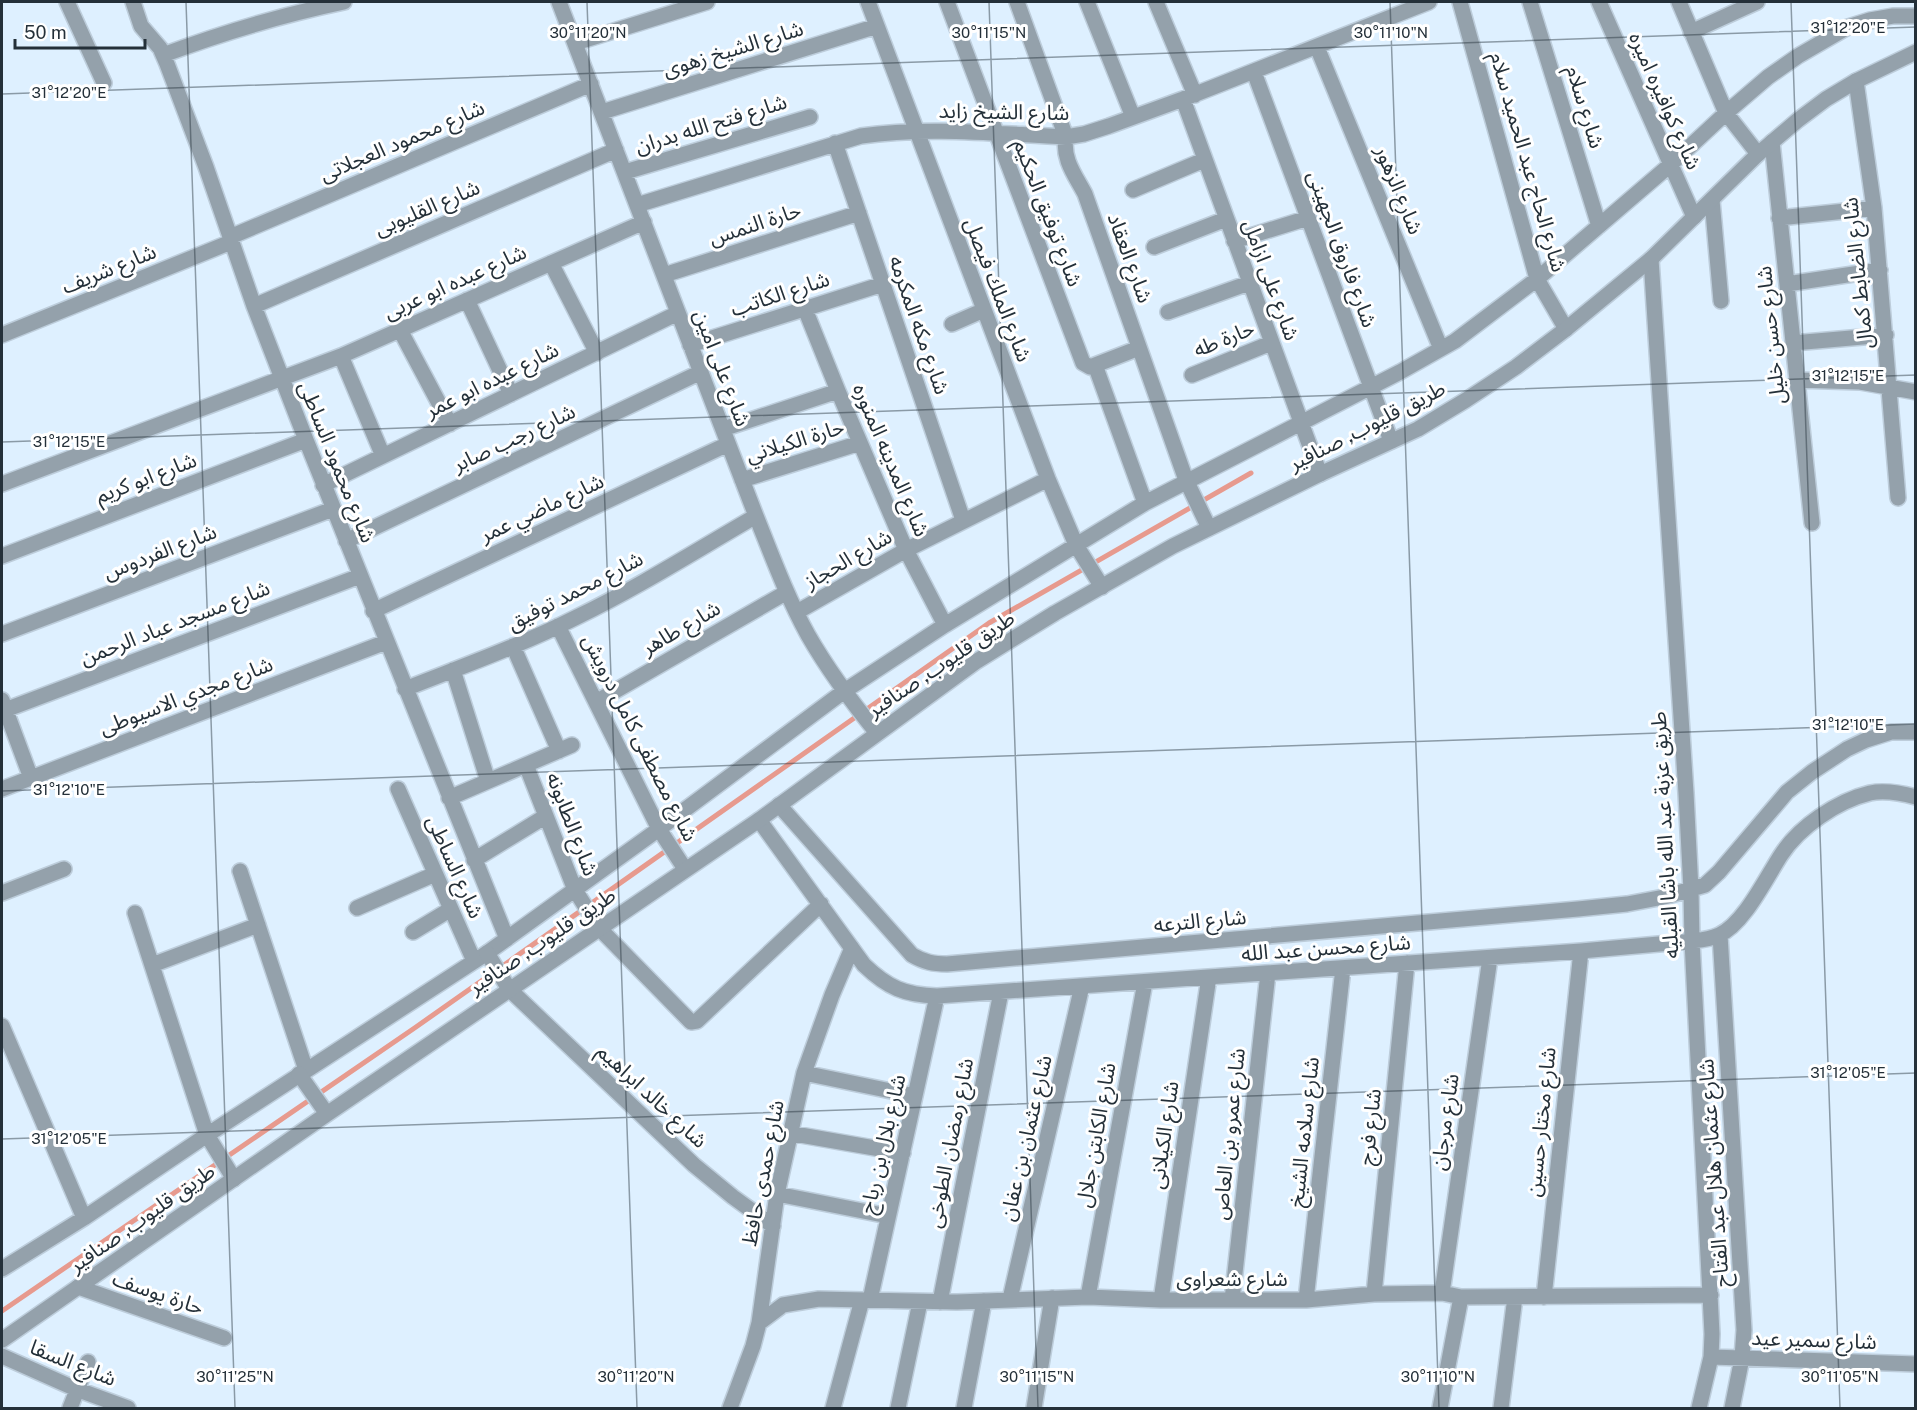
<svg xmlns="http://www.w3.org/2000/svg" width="1917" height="1410" font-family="'Public Sans','Noto Sans Arabic',sans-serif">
  <rect width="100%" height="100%" fill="#def0ff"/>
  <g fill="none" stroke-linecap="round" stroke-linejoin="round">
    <!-- stream -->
    <path stroke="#e79a8e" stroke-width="5" d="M2 1311 416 1027 989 623 1251 473"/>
    <!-- minor casing -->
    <g stroke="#bdcddb" stroke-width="18">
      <path id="minor" d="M67 2 104 83
        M133 2 141 26 160 48 167 64 206 167 254 306 306 440 507 939
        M559 2 756 516C772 556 787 597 808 635 828 670 851 701 877 733
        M868 2 1048 479 1076 545 1102 587
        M947 2 1083 363 1090 367 1139 348
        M1017 2 1066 137C1062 159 1075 175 1085 194L1186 480 1209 528
        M1087 2 1133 117
        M1156 2 1195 95
        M1460 2 1537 279 1566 329
        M1530 2 1599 226
        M1599 2 1694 217
        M1679 2 1726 113 1758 154
        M1691 32 1757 2
        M575 43 707 2
        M1317 47 1441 349
        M163 55C222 33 282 15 344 2
        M1254 72 1391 441
        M1856 81 1874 208 1898 498
        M1183 99 1320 474
        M602 112 877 26
        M1772 142 1812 523
        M835 143 963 520
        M625 172 810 117
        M1133 190 1204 160
        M1712 200 1721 301
        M637 205 861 136C929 126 998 134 1066 137L1084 134 1109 126 1183 99 1429 2
        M1779 218 1874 208
        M230 237 591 84
        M1234 241 1308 218
        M1154 247 1226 219
        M1651 259 1686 793 1691 890 1692 941 1712 1334 1711 1357 1699 1408
        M551 263 597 353
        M664 275 859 213
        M1787 284 1880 270
        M467 300 511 394
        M254 306 616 150
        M805 309 838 391 906 550 945 625
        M1168 312 1249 283
        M952 324 984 310
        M400 330 450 424
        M2 335 231 242
        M1793 343 1886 335
        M690 345 883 284
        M341 356 383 456
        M1095 365 1145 503
        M1192 375 1271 343
        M1797 380 1860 382 1916 392
        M723 429 838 391
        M742 480 860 443
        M2 484 341 356 644 222
        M323 485 678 313
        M346 541 701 372
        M2 556 306 440
        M373 611 728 444
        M797 612 906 550 1048 479
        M558 626 659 829 685 869
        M2 634 333 509
        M513 646 559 751
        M453 670 488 781
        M405 689C463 666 522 645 577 617 639 587 697 550 756 516
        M2 700 31 778
        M596 702 787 592
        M5 710 360 576
        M526 765 575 890 599 928 691 1022 697 1021 821 904
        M2 789 386 642
        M398 789 474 961
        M449 798 572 745
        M779 805 912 955C924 962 933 964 947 964L1578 909 1627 904 1664 897 1705 885 1719 872 1787 792 1812 772 1847 749 1866 740 1891 732H1916
        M759 820 864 965C888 988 905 995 937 996L1581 951 1692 941C1701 940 1711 939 1719 935 1744 924 1766 878 1781 855 1799 827 1837 801 1870 793 1885 790 1901 793 1916 797
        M474 860 546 816
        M240 871 306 1070
        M2 893 64 869
        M357 908 435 874
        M135 913 207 1135 234 1179
        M413 932 451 909
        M1720 935 1744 1330 1742 1358 1732 1408
        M152 965 258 925
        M509 989 694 1165 733 1197 773 1226
        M2 1026 84 1218
        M804 1073 915 1096
        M789 1133 903 1153
        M777 1194 888 1216
        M2 1269 84 1218 207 1135 487 953 659 829 843 692 945 625 1145 503 1400 372 1455 341 1537 279 1670 165 1726 113 1768 77 1798 56 1848 27 1870 20 1893 16H1916
        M78 1287 224 1338
        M1442 1293 1490 958
        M1374 1294 1407 963
        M1088 1297 1145 982
        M1544 1297 1581 951
        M1010 1299 1082 986
        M870 1300 937 996
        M1161 1300 1209 977
        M1232 1300 1268 973
        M1306 1300 1343 968
        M940 1302 1001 992
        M759 1323 783 1305 819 1299 957 1302 1088 1297 1161 1300H1306L1374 1294 1442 1293 1461 1297 1711 1295
        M2 1356 76 1389 128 1408
        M1711 1357 1916 1364
        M70 1408 88 1362
        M730 1408 753 1346 759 1323 777 1194 804 1073 832 995 852 948
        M833 1408 862 1300
        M898 1408 920 1302
        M964 1408 984 1301
        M1034 1408 1052 1298
        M1440 1408 1461 1297
        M1501 1408 1515 1297"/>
    </g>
    <!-- tertiary casing -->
    <g stroke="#bdcddb" stroke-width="18">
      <path id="tertiary" d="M487 953 509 989
        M299 1074 327 1114
        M2 1340 327 1114 759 820 977 661 1055 613 1173 546 1320 474 1418 429 1466 400 1516 367 1566 329 1651 259 1758 154 1798 120 1826 99 1856 81 1916 52"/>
    </g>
    <!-- minor -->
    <use href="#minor" stroke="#94a1ab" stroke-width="15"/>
    <!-- tertiary -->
    <use href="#tertiary" stroke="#94a1ab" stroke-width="15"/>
  </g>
  <!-- ticks -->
  <path fill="none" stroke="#243039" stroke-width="1.5" stroke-opacity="0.45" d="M186 2 235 1408M587 2 637 1408M989 2 1038 1408M1390 2 1439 1408M1791 2 1840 1408M2 94 1916 27M2 442 1916 375M2 791 1916 724M2 1139 1916 1073"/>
  <g text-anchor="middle" stroke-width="6" stroke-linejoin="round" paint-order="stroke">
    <!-- street labels -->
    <g font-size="21" fill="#243039" stroke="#fff">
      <text transform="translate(733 49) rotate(-17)" y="7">شارع الشيخ زهوى</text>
      <text transform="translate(1665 101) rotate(66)" y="7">شارع كوافيره اميره</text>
      <text transform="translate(1585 107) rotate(73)" y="7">شارع سلام</text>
      <text transform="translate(1004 112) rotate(1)" y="7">شارع الشيخ زايد</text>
      <text transform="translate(711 124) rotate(-17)" y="7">شارع فتح الله بدران</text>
      <text transform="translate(402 141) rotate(-23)" y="7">شارع محمود العجلاتى</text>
      <text transform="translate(1528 162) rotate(74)" y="7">شارع الحاج عبد الحميد سلام</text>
      <text transform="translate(1399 190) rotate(68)" y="7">شارع الزهور</text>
      <text transform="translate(427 208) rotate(-23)" y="7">شارع القليوبى</text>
      <text transform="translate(1048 213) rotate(69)" y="7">شارع توفيق الحكيم</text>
      <text transform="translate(755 224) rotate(-18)" y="7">حارة النمس</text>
      <text transform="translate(1342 249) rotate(70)" y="7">شارع فاروق الجهينى</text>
      <text transform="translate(1130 258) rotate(70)" y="7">شارع العقاد</text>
      <text transform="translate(109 269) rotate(-22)" y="7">شارع شريف</text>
      <text transform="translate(1858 273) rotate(-96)" y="7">شارع الضابط كمال</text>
      <text transform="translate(1271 280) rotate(70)" y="7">شارع على ازامل</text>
      <text transform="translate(455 282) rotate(-24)" y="7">شارع عبده ابو عربى</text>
      <text transform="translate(998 290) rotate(69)" y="7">شارع الملك فيصل</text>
      <text transform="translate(780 294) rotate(-18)" y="7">شارع الكاتب</text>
      <text transform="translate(919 325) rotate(71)" y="7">شارع مكه المكرمه</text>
      <text transform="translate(1771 335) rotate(-96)" y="7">شارع حسن خليل</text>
      <text transform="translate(1224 339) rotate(-22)" y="7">حارة طه</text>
      <text transform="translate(722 368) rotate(69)" y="7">شارع على امين</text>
      <text transform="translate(492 380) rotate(-26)" y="7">شارع عبده ابو عمر</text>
      <text transform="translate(1367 426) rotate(-27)" y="7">طريق قليوب, صنافير</text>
      <text transform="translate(514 438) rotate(-25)" y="7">شارع رجب صابر</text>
      <text transform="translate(795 441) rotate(-17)" y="7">حارة الكيلاني</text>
      <text transform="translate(891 460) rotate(67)" y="7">شارع المدينه المنوره</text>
      <text transform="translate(337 462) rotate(68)" y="7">شارع محمود الساطى</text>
      <text transform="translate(146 478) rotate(-21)" y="7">شارع ابو كريم</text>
      <text transform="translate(542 508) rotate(-25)" y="7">شارع ماضي عمر</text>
      <text transform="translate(160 552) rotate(-21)" y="7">شارع الفردوس</text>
      <text transform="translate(848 559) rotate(-30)" y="7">شارع الحجاز</text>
      <text transform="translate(575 591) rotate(-27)" y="7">شارع محمد توفيق</text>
      <text transform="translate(175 623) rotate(-21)" y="7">شارع مسجد عباد الرحمن</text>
      <text transform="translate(681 628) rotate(-30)" y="7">شارع طاهر</text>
      <text transform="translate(941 664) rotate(-34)" y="7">طريق قليوب, صنافير</text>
      <text transform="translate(186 696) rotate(-21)" y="7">شارع مجدي الاسيوطى</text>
      <text transform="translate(640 738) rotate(63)" y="7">شارع مصطفى كامل درويش</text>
      <text transform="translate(572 824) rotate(69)" y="7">شارع الطابونه</text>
      <text transform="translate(1665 835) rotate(-93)" y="7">طريق عزبة عبد الله باشا القبليه</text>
      <text transform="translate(455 867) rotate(66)" y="7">شارع الساطى</text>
      <text transform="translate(1200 921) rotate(-5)" y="7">شارع الترعه</text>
      <text transform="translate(542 941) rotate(-34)" y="7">طريق قليوب, صنافير</text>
      <text transform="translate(1326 948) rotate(-4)" y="7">شارع محسن عبد الله</text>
      <text transform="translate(652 1096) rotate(43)" y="7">شارع خالد ابراهيم</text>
      <text transform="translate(1445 1122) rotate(-82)" y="7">شارع مرجان</text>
      <text transform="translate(1541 1122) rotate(-84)" y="7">شارع مختار حسين</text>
      <text transform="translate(1370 1127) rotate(-84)" y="7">شارع فرج</text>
      <text transform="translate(1304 1132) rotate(-84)" y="7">شارع سلامه الشيخ</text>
      <text transform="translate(1229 1134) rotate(-84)" y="7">شارع عمرو بن العاص</text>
      <text transform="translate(1096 1135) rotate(-80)" y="7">شارع الكابتن جلال</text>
      <text transform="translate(1164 1135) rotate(-82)" y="7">شارع الكيلانى</text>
      <text transform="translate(1026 1138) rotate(-77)" y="7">شارع عثمان بن عفان</text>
      <text transform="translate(950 1143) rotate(-79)" y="7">شارع رمضان الطوخى</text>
      <text transform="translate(883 1144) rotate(-77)" y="7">شارع بلال بن رباح</text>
      <text transform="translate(763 1173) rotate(-79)" y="7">شارع حمدى حافظ</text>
      <text transform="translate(1714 1173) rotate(-94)" y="7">شارع عثمان هلال عبد الفتاح</text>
      <text transform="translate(142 1218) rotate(-35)" y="7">طريق قليوب, صنافير</text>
      <text x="1232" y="1286">شارع شعراوى</text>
      <text transform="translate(158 1293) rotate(19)" y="7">حارة يوسف</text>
      <text transform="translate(1814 1340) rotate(2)" y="7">شارع سمير عيد</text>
      <text transform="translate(73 1363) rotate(22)" y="7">شارع السقا</text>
    </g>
  </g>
  <g font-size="15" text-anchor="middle" fill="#243039" stroke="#fff" stroke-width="6" stroke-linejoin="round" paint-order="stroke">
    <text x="1848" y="33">31°12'20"E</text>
    <text x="588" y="38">30°11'20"N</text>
    <text x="989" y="38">30°11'15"N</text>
    <text x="1391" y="38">30°11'10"N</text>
    <text x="69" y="98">31°12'20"E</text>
    <text x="1848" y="381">31°12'15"E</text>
    <text x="69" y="447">31°12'15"E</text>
    <text x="1848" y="730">31°12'10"E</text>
    <text x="69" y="795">31°12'10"E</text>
    <text x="1848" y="1078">31°12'05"E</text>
    <text x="69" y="1144">31°12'05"E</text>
    <text x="235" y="1382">30°11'25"N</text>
    <text x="636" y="1382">30°11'20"N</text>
    <text x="1037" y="1382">30°11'15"N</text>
    <text x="1438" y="1382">30°11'10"N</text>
    <text x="1840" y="1382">30°11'05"N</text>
  </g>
  <!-- border -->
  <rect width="1917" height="1410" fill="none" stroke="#243039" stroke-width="6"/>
  <!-- scale -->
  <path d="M15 39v9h130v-9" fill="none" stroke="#243039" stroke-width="3"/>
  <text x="24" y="39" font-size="18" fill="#243039" stroke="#ffffff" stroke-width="4.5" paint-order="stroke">50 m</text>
</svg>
